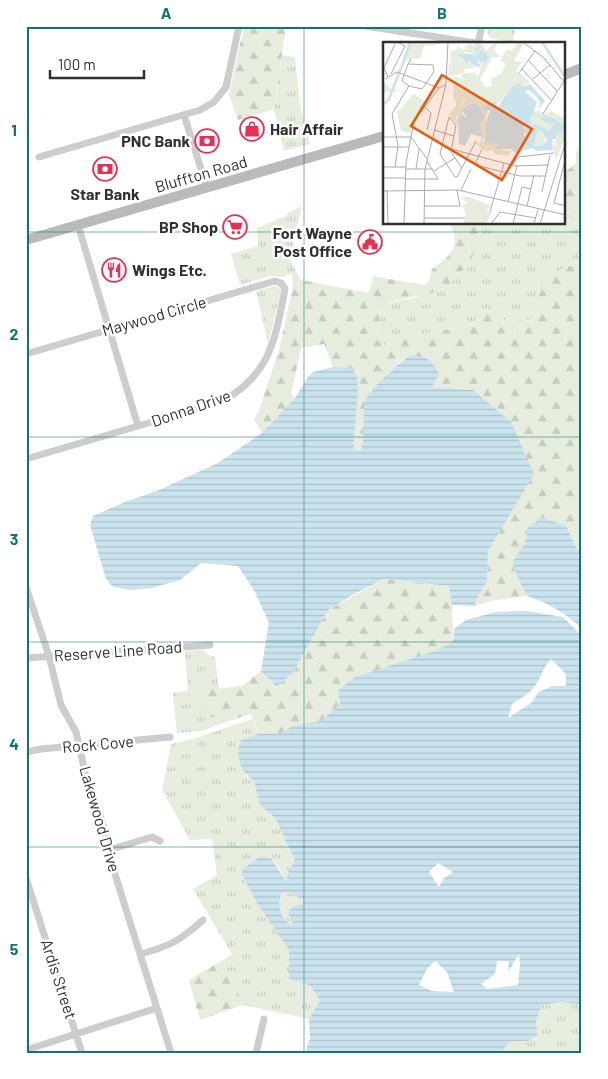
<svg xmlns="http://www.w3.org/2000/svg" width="608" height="1079" font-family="Barlow,sans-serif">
  <defs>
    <pattern id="grass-tufts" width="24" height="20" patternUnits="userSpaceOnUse" patternTransform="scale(1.25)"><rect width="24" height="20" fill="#e7edde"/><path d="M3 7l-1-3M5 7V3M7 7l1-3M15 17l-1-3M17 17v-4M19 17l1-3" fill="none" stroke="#c6ccbf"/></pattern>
    <pattern id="forest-firs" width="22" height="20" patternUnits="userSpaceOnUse" patternTransform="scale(1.25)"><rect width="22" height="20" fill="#e7edde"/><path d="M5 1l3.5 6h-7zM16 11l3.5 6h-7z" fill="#c6ccbf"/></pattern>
    <pattern id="water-rules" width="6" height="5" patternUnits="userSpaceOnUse" patternTransform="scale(1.25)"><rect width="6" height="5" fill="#cae3ed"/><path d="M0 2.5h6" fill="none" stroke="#aec3cc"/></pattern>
  </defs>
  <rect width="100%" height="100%" fill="#fff"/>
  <!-- grass -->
  <path fill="url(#grass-tufts)" d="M488 26H516L513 42 490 38 487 33Z
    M282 55 295 57 300 105 310 144 284 151 274 109Z
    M564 199 582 242V261L538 280 539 313 511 332 496 309 469 326 412 336 394 344 385 346 377 339C381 300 380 304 418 297L477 224H564Z
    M302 206 290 259 296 271 283 277 271 276 240 285 231 254 258 246 257 228 286 216 288 213Z
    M274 286 278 287 281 291 268 344 256 291Z
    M203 650 208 655 215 657 219 689 188 692V698L199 701 224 715 226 722 202 731 177 733 173 693 188 691 185 651Z
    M252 719 258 734 241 740 246 776 254 781 260 805 275 818 295 860 289 870 286 881 279 868 271 858 260 856 243 870V876L256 902 289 950V979L310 985 320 1001 309 1019 243 1005 223 960 232 954 193 889 217 875 212 839 190 840 162 790 171 744 196 738Z
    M289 892 303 900V904L291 925C281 917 276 904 282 893Z
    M562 1002 582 1005V1053H505L504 1048 512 1041H528L542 1005Z"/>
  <!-- forest -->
  <path fill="url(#forest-firs)" d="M244 26H286L274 109 238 120 229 95Z
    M582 148V242L564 199V173L576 163V152Z
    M452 224H477L478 240 471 261 444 290 389 302 380 311 377 339 385 346 394 344 412 336 469 326 497 308 512 332 539 313 538 280 582 261V554L576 547 566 526 528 529 524 545 512 562 517 576 527 596 496 600 473 606 487 581 488 551 509 514 473 390 432 387 411 355 401 361 371 391 362 451 353 448 354 431 350 367H333L324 344 301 348 291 395 295 398 262 433 254 419 258 413 279 350 293 286 292 273 296 271 301 280 369 293 373 276 424 285 428 282 432 269C448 259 463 245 450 225Z
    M384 579 450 586 452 605 453 642 432 652 340 704 321 721 294 725 282 733 258 734 251 714 226 722 224 715 206 718 200 701 188 698V692L242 686 261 671 275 687 292 674 328 610Z
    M223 960 243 1005 200 1020 189 980Z"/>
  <!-- water -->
  <path fill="url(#water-rules)" fill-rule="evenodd" d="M411 355C428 357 430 359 439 374L432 387 473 390 511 422 534 474 488 551 487 581 473 606 452 605 449 586 384 579 356 593 328 610 292 674 276 687 261 671 269 623 254 590 238 566 201 563 180 580 152 588 131 590 113 587 106 579 90 525 93 516 125 502 159 490 218 463 262 433 295 398 308 377 313 372 333 367H350L357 376 358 392 353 448 361 451C365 435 362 413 366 399 370 389 401 361 411 355Z
    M541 517 566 526 576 547 582 554V629C566 613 548 603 527 596L517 576 512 562 524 545 528 529Z
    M527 611 563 617 582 636V972L580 980 582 981V1005L562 1002 542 1005 536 1021 537 1035 528 1041H512L504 1048 505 1053H307L306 1050 310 1039 309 1019 320 1001 310 985 289 979V950L256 902 243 876 242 870 260 856 271 858 286 881 289 870 295 860 275 818 260 805 254 781C240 772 235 755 241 740L258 734 282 733 294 725 321 721 340 704 338 691 355 677 432 652 453 642 454 629 466 620 496 612ZM551 659 566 674V686H552L539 692 531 703 508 718 512 704C521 698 531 693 537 683 542 674 543 668 551 659ZM438 863 453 872 444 878 439 887 429 872ZM289 892 303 900V904L291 907 288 914 293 921 291 925C281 918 276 904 282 893ZM519 954 520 966 518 985 487 989 481 984 495 974 497 961H509L508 972ZM435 961 447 972 454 992 432 991 419 985 427 969Z"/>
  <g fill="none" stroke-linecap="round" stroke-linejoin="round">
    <!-- street -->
    <path stroke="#cdcdcd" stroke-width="7" d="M365 26 482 44
      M478 43 482 26
      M184 115 207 188
      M39 157 200 110 214 102 226 87 239 26
      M78 225 138 426
      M26 354 275 281 281 283 285 289C275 340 271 373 223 401L26 459
      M26 587 49 656 61 705 76 732 87 781 102 821 114 871 171 1053
      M26 658 210 645
      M26 752 41 749 170 737
      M109 850 152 837 160 841
      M26 878 82 1053
      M141 954C170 946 181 940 203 920
      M26 1050 157 1008
      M256 1053 264 1019"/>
    <!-- secondary -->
    <path stroke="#bababa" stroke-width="10" d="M564 75 582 68
      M26 240 384 136"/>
  </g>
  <!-- grid -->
  <path fill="none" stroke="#0f766e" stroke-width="1" stroke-opacity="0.55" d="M304 26V1053M26 232H582M26 437H582M26 642H582M26 847H582"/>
  <!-- icons -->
  <defs>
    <g id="shop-ring" transform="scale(1.25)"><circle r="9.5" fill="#fff" stroke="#e83052" stroke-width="1.5"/><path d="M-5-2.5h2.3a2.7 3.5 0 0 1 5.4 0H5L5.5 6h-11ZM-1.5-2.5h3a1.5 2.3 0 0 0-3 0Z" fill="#e83052"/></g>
    <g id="bank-ring" transform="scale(1.25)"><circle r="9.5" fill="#fff" stroke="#e83052" stroke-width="1.5"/><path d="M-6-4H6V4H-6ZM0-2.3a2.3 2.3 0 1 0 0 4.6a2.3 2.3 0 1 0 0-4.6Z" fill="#e83052"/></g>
    <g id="supermarket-ring" transform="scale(1.25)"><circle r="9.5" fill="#fff" stroke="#e83052" stroke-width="1.5"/><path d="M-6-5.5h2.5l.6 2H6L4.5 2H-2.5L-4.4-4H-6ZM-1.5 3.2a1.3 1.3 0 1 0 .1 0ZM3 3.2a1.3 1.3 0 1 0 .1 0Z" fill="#e83052"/></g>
    <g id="civic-ring" transform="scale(1.25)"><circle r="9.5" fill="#fff" stroke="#e83052" stroke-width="1.5"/><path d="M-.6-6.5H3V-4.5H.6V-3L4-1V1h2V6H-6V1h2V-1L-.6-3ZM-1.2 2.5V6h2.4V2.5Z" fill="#e83052"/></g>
    <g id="restaurant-ring" transform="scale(1.25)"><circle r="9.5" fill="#fff" stroke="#e83052" stroke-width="1.5"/><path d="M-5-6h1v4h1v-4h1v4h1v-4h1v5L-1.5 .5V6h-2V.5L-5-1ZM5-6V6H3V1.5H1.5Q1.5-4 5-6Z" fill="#e83052"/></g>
  </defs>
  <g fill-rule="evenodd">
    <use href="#shop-ring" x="252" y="129"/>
    <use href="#bank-ring" x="207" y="141"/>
    <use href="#bank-ring" x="105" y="169"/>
    <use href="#supermarket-ring" x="235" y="227"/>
    <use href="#civic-ring" x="370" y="242"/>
    <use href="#restaurant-ring" x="114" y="270"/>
  </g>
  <g text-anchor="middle" stroke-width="5" stroke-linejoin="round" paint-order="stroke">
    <!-- poi labels -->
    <g font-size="16" font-weight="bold" fill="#303030" stroke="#fff" text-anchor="end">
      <text x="270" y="135" text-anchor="start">Hair Affair</text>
      <text x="190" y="147">PNC Bank</text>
      <text x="105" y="200" text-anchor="middle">Star Bank</text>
      <text x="218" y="233">BP Shop</text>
      <text x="352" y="239">Fort Wayne<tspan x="352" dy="18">Post Office</tspan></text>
      <text x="132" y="276" text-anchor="start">Wings Etc.</text>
    </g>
    <!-- street labels -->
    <g font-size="16" fill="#303030" stroke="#fff">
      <text transform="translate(201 174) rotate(-16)" y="6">Bluffton Road</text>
      <text transform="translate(154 316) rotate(-16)" y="6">Maywood Circle</text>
      <text transform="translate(191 408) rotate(-19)" y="6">Donna Drive</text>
      <text transform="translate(118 651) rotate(-4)" y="6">Reserve Line Road</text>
      <text transform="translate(98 744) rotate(-5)" y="6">Rock Cove</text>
      <text transform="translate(100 819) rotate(74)" y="6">Lakewood Drive</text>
      <text transform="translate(59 979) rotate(72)" y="6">Ardis Street</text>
    </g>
  </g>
  <!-- overview -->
  <g transform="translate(383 42)">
    <rect width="182" height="182" fill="#fff"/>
    <path d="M67 15 68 27 77 16 82 31 65 34ZM15 31 11 48 24 49 2 50 0 54V39L8 47ZM71 46 80 48 82 54 76 69 70 53ZM151 71 172 82 166 90 151 81 145 96 140 89ZM153 88 160 90 163 95 160 103 149 104ZM94 99 96 102 103 99 115 102 114 107 129 109 125 114 112 112 109 108 103 110 92 101Z" fill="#e7edde"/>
    <path d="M25 0H57V2L41 4 37 17H24L17 31ZM93 0 100 2 103 9 112 0H123L121 3 115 1 111 8 117 15H110L97 37 102 45H108L109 36 118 32 123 22 117 18 124 7 128 9 136 0 141 1 131 19 139 20 133 28 147 40 140 45 136 41 129 44 117 60 101 63 99 66 105 70 103 75 95 63 80 66V73L84 76 73 74 76 84 66 73 74 62 70 53 74 57 76 69 82 57 79 48 71 46V34L80 37 78 32 92 30 95 35 99 23 93 17 106 15 99 9 95 15V12L92 15V12L81 10 83 14 77 16 85 22 87 19 91 26 81 27 76 16 73 27 69 28 67 9 74 7V4L81 8 86 1 90 4ZM156 68 163 72 168 69 182 76V96L173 118 169 102 173 104 172 99 182 84 171 77 158 76 152 70ZM100 76 105 78V93L96 103 99 93 96 81ZM78 155H87L108 164 103 169 109 170 103 182H80L83 171 79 164 84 161Z" fill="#e7edde"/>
    <path d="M30 52 44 60 36 70 28 91 18 89 14 71Z" fill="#e7edde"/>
    <path d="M97 4 95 13 99 8 106 15 103 21 93 17 99 26 91 24 86 18 85 22 74 12H92V15L95 10 90 7ZM136 41 140 45 147 42 162 59 156 67 157 60 152 53 146 48 142 50 154 60 151 69 158 75 151 71 147 77 149 83 141 84V94H148L151 81 166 89 171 81 166 82 158 77 160 74 168 75 182 83 176 96V91L173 97H169L170 108 153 109 150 106 132 111 128 107H113L115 102 102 101 104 76 108 68 101 69 99 64 114 59 113 67 129 44ZM155 88 160 90 164 98 160 103 150 104ZM89 62 95 63 103 75 96 81 100 95 88 92 82 104 76 102 75 76 78 73 84 76 79 67Z" fill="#cae3ed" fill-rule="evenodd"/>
    <path fill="none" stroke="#cae3ed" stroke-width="2.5" d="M159 0 183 36M0 63 6 57 28 0"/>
    <path fill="none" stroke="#acacac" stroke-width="1" d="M140 0 161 16 183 42M145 18 174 49M25 22 50 23 51 30 39 47 26 44 19 39 25 22 28 17M139 27 168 58M136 31 152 9M8 32 22 4 14 0M5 35 1 26 13 0M2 37 14 30 56 46M150 37 167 23M41 64 48 71 44 88M160 72 181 39M51 88 71 94M0 95H28L44 117M0 105H26M68 107 132 124 166 123M99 107 93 120 96 124 137 134H163M183 115 171 161 183 164M129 123 135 115 171 111M0 125H23M12 125 15 104 9 72 26 44M79 126 68 110 73 83 66 75 57 112 72 135H74L93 99M23 127H50M33 127 36 107M51 129 72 116M0 136H22M22 137H55L44 119M4 148 5 182M78 148 88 127M0 149 75 148 183 173M159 150 167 113M125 160 134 124M41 164H77L74 148M144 164 151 133M107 170 121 121M41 176H82M21 182 23 121 31 79 56 46 62 43M41 182 42 127 63 42 65 0M108 182 117 170 153 176M130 182 139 145 148 147M151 182 155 167M157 182 183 99"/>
    <path fill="#e8590c" fill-opacity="0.15" stroke="#e8590c" stroke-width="2.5" d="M59 33 149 87 119 138 28 84Z"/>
    <rect width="182" height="182" fill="none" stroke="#303030" stroke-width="2.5"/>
  </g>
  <!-- border -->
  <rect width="608" height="1079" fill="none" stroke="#ffffff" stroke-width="55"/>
  <!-- scale -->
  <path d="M50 70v8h94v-8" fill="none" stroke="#303030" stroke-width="2.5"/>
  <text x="58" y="70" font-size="15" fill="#303030" stroke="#ffffff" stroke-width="4" paint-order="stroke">100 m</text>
  <rect x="28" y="28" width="552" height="1024" fill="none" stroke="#0f766e" stroke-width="2"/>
  <g font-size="16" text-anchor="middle" font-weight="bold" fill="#0f766e">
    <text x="166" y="19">A</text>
    <text x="442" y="19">B</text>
    <text x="14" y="136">1</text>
    <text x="14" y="340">2</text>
    <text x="14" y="545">3</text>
    <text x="14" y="750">4</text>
    <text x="14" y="955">5</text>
  </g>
</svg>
